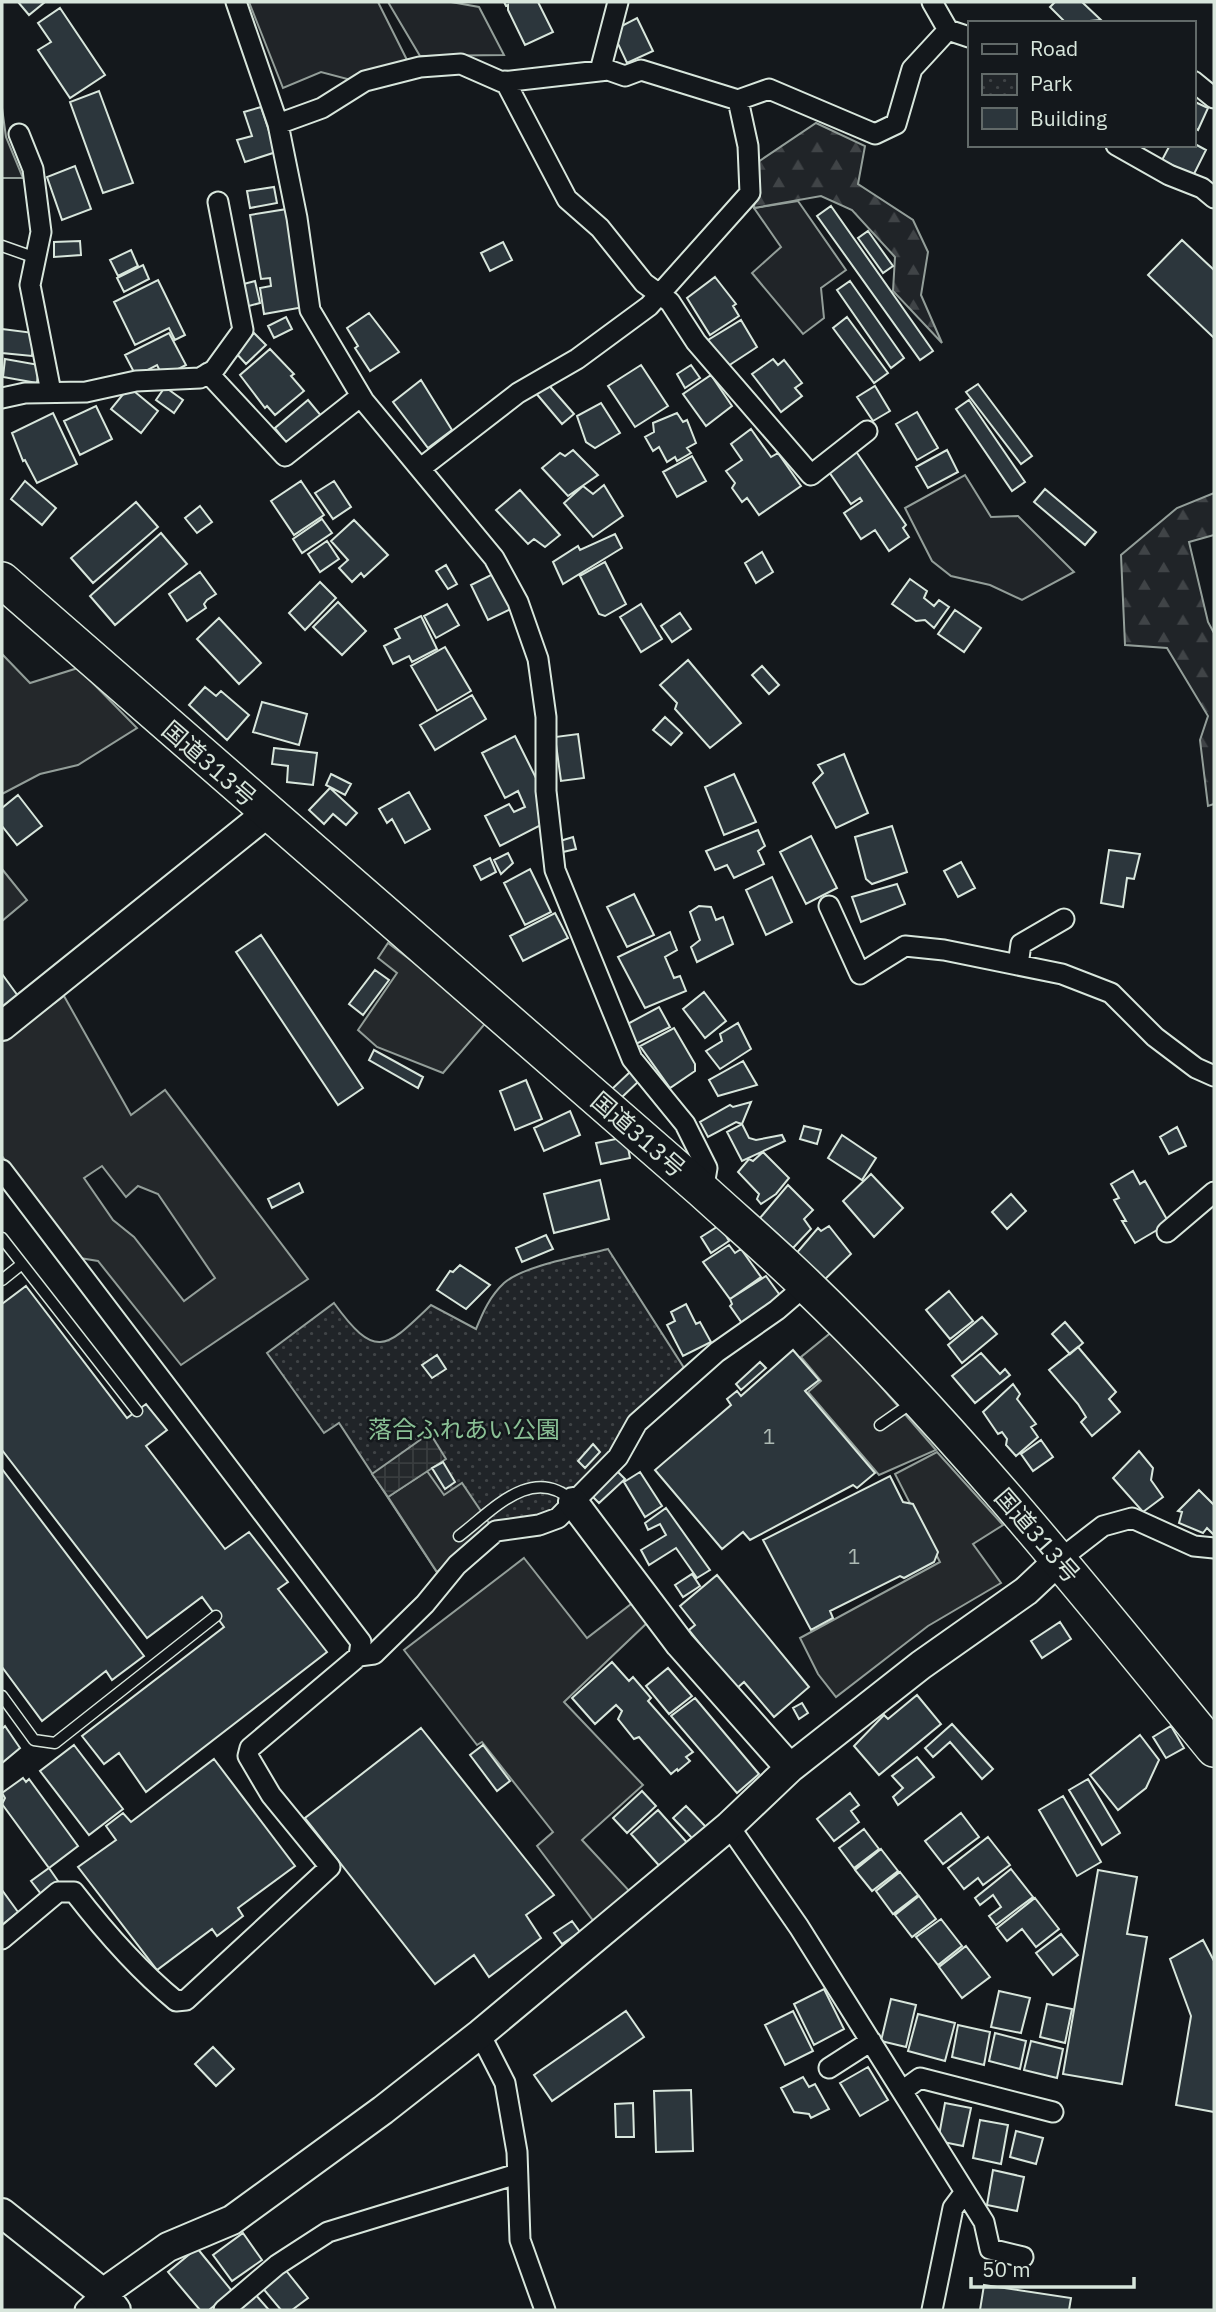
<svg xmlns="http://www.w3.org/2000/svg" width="1216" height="2312" font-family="'IBM Plex Sans','Noto Sans JP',sans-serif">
  <defs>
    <pattern id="forest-firs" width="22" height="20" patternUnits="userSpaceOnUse" patternTransform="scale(1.75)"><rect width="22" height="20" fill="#202428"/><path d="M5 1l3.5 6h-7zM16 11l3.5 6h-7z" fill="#404447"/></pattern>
    <pattern id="park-dots" width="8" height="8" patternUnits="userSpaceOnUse" patternTransform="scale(1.75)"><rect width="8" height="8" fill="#202428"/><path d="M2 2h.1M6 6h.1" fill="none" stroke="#404447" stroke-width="1.8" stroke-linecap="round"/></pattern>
    <pattern id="plaza-grid" width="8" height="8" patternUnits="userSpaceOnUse" patternTransform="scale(1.75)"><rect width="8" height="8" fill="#24282b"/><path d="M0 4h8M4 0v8" fill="none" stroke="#393d3f"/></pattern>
  </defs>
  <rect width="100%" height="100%" fill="#14181c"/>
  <!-- green -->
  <path fill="#202428" stroke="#939e99" stroke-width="2" d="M249 2H378L407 60 351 80 321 72 283 88Z
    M388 2H451L479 7 504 55 420 56Z
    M2 108 6 137 23 178H2Z
    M798 201 846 270 821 288 824 318 803 334 752 273 781 247 754 208Z
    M965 475 991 517 1018 516 1074 572 1022 600 990 585 951 576 932 561 905 508Z"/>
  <!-- forest -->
  <path fill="url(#forest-firs)" stroke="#939e99" stroke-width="2" d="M816 123 865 146 858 184 913 220 928 252 921 295 942 343 893 291 895 257 852 210 821 196 754 208 758 162Z
    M1214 493V535L1189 542 1208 622 1214 633V804L1208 806 1200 740 1208 716 1167 648 1125 645 1121 555 1177 508Z"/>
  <!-- park -->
  <path fill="url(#park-dots)" stroke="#939e99" stroke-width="2" d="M608 1249 686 1371 558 1509 539 1519 498 1525 440 1577 339 1423 324 1433 267 1353 334 1303C376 1361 386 1348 431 1305L476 1329C483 1312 490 1296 504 1283 525 1265 581 1256 608 1249Z"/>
  <!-- parking -->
  <path fill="#24282b" stroke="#939e99" stroke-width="2" fill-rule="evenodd" d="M2 654 30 683 78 668 137 728 78 765 40 774 2 794Z
    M2 869 27 900 2 921Z
    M388 943 489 1019 443 1073 377 1047 358 1030 397 973 378 958Z
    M64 996 131 1115 165 1090 308 1279 181 1365 98 1261 80 1258 2 1156V1042ZM102 1166 126 1197 138 1186 158 1194 215 1278 184 1301 134 1237 113 1220 84 1178Z
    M833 1331 936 1450 879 1475 808 1392 821 1381 801 1357Z
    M937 1452 1003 1525 973 1544 1001 1583 928 1626 836 1697 818 1674 800 1638 940 1562 895 1474Z
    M427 1471 444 1495 462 1483 491 1526 437 1572 388 1497Z
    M524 1558 587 1638 635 1601 649 1621 564 1702 643 1785 582 1840 633 1895 595 1923 537 1846 553 1832 482 1742 477 1745 404 1650Z"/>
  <!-- plaza -->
  <path fill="url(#plaza-grid)" stroke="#939e99" stroke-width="2" d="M430 1433 446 1459 388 1497 372 1474Z"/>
  <!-- building -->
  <path fill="#2c363c" stroke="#d8e6dc" stroke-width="2" d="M18 2H45L29 15Z
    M504 2H538L553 32 525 45 508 10V5L506 6Z
    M1055 2H1082L1101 20 1066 23 1050 7Z
    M60 8 105 75 70 98 38 50 51 42 38 23Z
    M637 18 653 51 627 63 612 31Z
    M99 91 133 183 103 193 70 102Z
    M1193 101 1208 108 1198 130 1193 127Z
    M261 107 276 152 245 162 237 140 252 136 244 112Z
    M1193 143 1206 150 1193 176 1162 160 1170 145Z
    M75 166 91 209 62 220 47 177Z
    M274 187 277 203 250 208 247 191Z
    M831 206 933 351 920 360 817 216Z
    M287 209 304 307 264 314 260 288 271 286 270 278 261 279 250 215Z
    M868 231 893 266 883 273 858 238Z
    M1182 240 1214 270V338L1148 275Z
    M80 241 81 255 54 257V242Z
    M503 242 512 260 490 271 481 253Z
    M131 250 138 266 118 276 110 260Z
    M143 265 149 279 124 292 117 278Z
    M715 277 736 304 733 306 739 316 710 335 687 298Z
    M158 280 185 335 175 340 169 328 135 345 114 302Z
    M255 281 260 303 245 307 240 285Z
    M850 281 904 358 891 368 837 290Z
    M369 313 399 352 370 371 355 348 358 346 347 328Z
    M286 317 292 329 274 338 268 326Z
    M847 317 888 373 874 383 833 328Z
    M741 320 757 347 722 370 703 343Z
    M2 329 34 333 32 356 2 353Z
    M169 333 186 365 163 377 157 365 136 376 125 355Z
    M254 333 266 345 246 364 235 352Z
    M270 349 294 374 291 376 304 391 275 415 267 406 265 408 240 375Z
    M5 359 39 365 37 383 3 377Z
    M773 359 778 365 784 360 802 383 795 388 802 396 781 412 752 374Z
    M641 365 668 406 635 427 608 386Z
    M691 365 700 378 685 388 677 374Z
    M711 375 732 406 706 426 683 394Z
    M421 380 452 430 428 448 393 402Z
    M546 382 574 414 562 424 535 392Z
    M978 384 1032 456 1021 464 966 392Z
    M875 386 890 411 873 421 857 397Z
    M129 387 158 411 141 433 111 409Z
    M165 387 183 400 174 413 156 400Z
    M308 400 323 418 289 446 275 428Z
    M969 400 1025 482 1012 491 956 409Z
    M601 403 620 433 595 448 586 442 577 416Z
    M96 406 112 439 80 455 64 421Z
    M917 412 938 448 917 460 896 424Z
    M53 413 77 464 37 483 25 460 23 461 12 433Z
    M677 413 683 422 687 420 696 443 687 448 691 453 677 461 675 457 667 462 659 447 653 451 645 437 654 432 653 423Z
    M751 429 771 457 778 453 801 486 759 515 747 498 742 502 732 488 735 483 726 471 742 460 731 444Z
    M573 450 598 475 568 496 542 468 560 453 565 456Z
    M855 450 906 525 903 528 909 537 889 551 875 530 861 539 844 513 862 501 860 498 851 504 827 469Z
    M947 450 958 472 928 488 916 467Z
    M692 456 706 481 677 497 663 472Z
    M25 481 56 508 42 525 11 499Z
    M301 481 324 515 294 535 271 501Z
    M334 481 351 507 333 519 315 493Z
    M604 485 623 516 593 537 564 503 583 486 593 494Z
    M1045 489 1096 532 1085 545 1034 502Z
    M520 490 560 535 545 547 534 539 528 544 496 510Z
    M136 502 158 527 93 583 71 558Z
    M200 506 212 522 197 533 185 518Z
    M322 519 332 533 302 553 293 539Z
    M354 520 388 555 364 577 361 573 352 582 339 568 348 560 331 541Z
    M161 533 187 564 115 625 90 596Z
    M615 534 622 548 563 584 553 562 578 546 580 550Z
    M327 541 339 559 320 572 308 554Z
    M762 552 773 572 756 583 745 563Z
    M605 562 626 604 605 616 599 614 580 576Z
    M446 565 457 584 448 589 436 571Z
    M200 572 216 594 207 600 204 604 206 608 187 621 169 594Z
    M493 574 511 609 488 620 471 585Z
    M910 579 927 591 924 598 934 606 939 600 949 607 934 628 925 620 916 621 892 604Z
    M320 582 336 598 305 630 289 613Z
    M338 602 366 631 342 655 313 627Z
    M447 604 459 625 436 638 424 616Z
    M641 604 662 639 641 652 620 617Z
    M955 610 981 628 964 652 938 634Z
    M680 613 691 629 672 642 661 626Z
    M421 616 437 649 412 662 409 656 393 664 384 646 400 638 395 629Z
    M219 618 261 663 239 684 197 639Z
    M445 647 471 691 437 711 411 666Z
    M688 660 741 723 710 748 675 709 677 703 660 685Z
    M762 666 779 685 769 694 752 675Z
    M205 687 216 696 221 691 249 715 227 740 189 705Z
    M472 695 486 719 435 750 420 725Z
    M262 702 307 714 299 745 253 732Z
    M665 717 682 733 671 745 653 730Z
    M578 734 584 778 561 781 555 737Z
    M515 736 537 780 543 824 500 846 485 816 509 804 514 812 525 807 518 791 505 798 482 753Z
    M274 748 317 753 313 785 287 782 288 766 272 764Z
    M844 754 868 813 836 828 813 783 823 773 818 765Z
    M331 774 351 784 345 795 326 785Z
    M734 774 756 822 724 835 705 787Z
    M330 788 357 813 346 825 333 814 324 824 309 810Z
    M409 792 430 829 405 843 392 819 387 823 379 809Z
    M18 795 42 826 17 845 2 826V808Z
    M892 826 907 872 872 884 866 879 855 837Z
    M758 830 765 846 758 851 764 864 734 878 727 865 715 870 706 851Z
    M811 836 837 888 806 904 780 852Z
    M573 837 576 849 563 852 560 841Z
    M1109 850 1140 854 1134 879 1127 878 1123 907 1101 903Z
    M508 853 513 863 501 874 494 860Z
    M490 858 496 872 481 880 474 866Z
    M961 862 975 888 958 897 944 871Z
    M530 869 551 912 525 925 504 883Z
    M772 877 792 922 766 935 746 890Z
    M897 884 905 904 861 922 852 897Z
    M634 894 654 935 627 947 607 907Z
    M699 906 711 907 716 920 723 917 733 944 697 962 691 947 700 940 690 912Z
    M555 913 568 938 523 961 510 936Z
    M670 932 677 950 665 957 674 978 680 976 686 991 645 1008 618 957Z
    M261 935 363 1088 338 1105 236 952Z
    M375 970 389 980 363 1015 349 1004Z
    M2 974 18 996 2 1007Z
    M704 992 726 1021 705 1038 683 1009Z
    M659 1007 670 1027 632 1046 622 1027Z
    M738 1023 751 1049 720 1069 706 1051 722 1041 720 1034Z
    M674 1028 695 1064V1071L670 1088 640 1046Z
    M374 1050 423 1077 418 1088 369 1060Z
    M743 1061 757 1085 718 1096 709 1080Z
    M631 1071 639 1081 621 1098 612 1089Z
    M526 1080 542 1119 515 1130 500 1091Z
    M751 1102 742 1124 736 1122 708 1137 700 1122 730 1105 733 1107Z
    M570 1111 580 1135 544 1151 534 1128Z
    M742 1124 749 1138 756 1140 782 1135 785 1141 742 1161 727 1132Z
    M804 1126 821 1130 817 1144 800 1139Z
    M1177 1127 1186 1146 1169 1154 1160 1137Z
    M842 1135 876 1158 862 1180 828 1158Z
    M626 1137 630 1158 601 1164 596 1143Z
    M763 1152 789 1178 776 1194 761 1204 757 1199 759 1194 738 1172 749 1159 753 1161Z
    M1133 1171 1140 1184 1145 1181 1169 1223 1135 1243 1122 1221H1126L1114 1200 1119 1198 1111 1184Z
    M871 1174 903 1208 874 1237 843 1201Z
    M600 1180 609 1219 554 1233 544 1194Z
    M299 1183 303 1192 272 1208 268 1199Z
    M788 1185 813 1210 804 1219 811 1229 793 1248 760 1218Z
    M1011 1194 1026 1211 1007 1229 992 1212Z
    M720 1225 729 1241 711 1253 701 1237Z
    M829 1226 851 1254 821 1283 794 1256 818 1228 821 1231Z
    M546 1235 553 1249 522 1262 516 1248Z
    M729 1245 735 1253 741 1249 761 1277 730 1299 703 1262Z
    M460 1265 490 1285 466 1309 437 1290 450 1271 453 1272Z
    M766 1276 782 1298 744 1326 730 1306 732 1304 730 1299Z
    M26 1286 127 1418 146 1404 167 1430 146 1446 225 1549 249 1532 288 1582 278 1589 327 1652 146 1792 119 1753 104 1764 82 1736 224 1627 202 1597 147 1638 2 1450V1304Z
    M949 1291 973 1321 950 1339 926 1310Z
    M686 1304 696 1324 700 1322 711 1342 683 1356 667 1325 675 1321 671 1312Z
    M982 1317 997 1334 962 1363 948 1345Z
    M1065 1322 1083 1343 1070 1354 1052 1334Z
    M1078 1347 1116 1392 1109 1399 1120 1412 1092 1436 1081 1422 1086 1417 1078 1404 1049 1370Z
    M793 1350 819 1380 805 1391 875 1473 857 1488 853 1485 750 1540 743 1532 722 1549 655 1470 731 1405 727 1399 737 1391 741 1396Z
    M981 1353 1000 1374 1005 1369 1010 1375 975 1403 952 1376Z
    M437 1355 446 1369 432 1378 422 1365Z
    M760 1362 766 1368 741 1390 736 1384Z
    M1013 1384 1020 1394 1017 1399 1036 1424 1031 1427 1038 1437 1016 1456 1006 1445 1007 1439 1002 1432 998 1434 983 1412Z
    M1041 1440 1053 1457 1033 1471 1021 1454Z
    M593 1444 600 1452 585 1468 578 1461Z
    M1139 1451 1153 1468 1151 1480 1163 1497 1143 1512 1113 1478Z
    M443 1462 455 1482 445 1489 432 1468Z
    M2 1469 144 1656 112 1680 106 1671 42 1721 2 1667Z
    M616 1470 625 1479 599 1503 590 1494Z
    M640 1472 662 1506 645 1517 624 1482Z
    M890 1476 903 1502 913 1504 938 1552 934 1562 904 1578 900 1576 830 1611 833 1618 811 1630 763 1540Z
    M1199 1490 1214 1505V1535L1207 1528 1203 1533 1179 1523 1182 1512 1178 1511Z
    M666 1508 710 1570 697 1578 676 1548 649 1565 641 1550 666 1535 660 1524 648 1530 645 1523Z
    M692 1574 700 1586 683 1597 675 1585Z
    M717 1575 809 1687 774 1717 744 1682 736 1689 689 1630 695 1625 680 1606Z
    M1060 1622 1071 1639 1042 1658 1031 1641Z
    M612 1662 629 1681 633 1677 651 1698 648 1701 693 1752 686 1757 690 1761 678 1771 677 1769 671 1774 639 1737 634 1739 618 1719 622 1711 616 1705 595 1724 572 1698Z
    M668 1668 692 1696 669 1714 646 1686Z
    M917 1695 941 1724 879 1775 854 1746 884 1715 888 1719Z
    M695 1698 759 1774 737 1793 671 1716Z
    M802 1703 808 1713 799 1719 793 1708Z
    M952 1724 993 1769 982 1779 950 1742 933 1757 925 1748Z
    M5 1726 20 1748 2 1763V1729Z
    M1171 1726 1184 1748 1166 1758 1153 1737Z
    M421 1728 554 1895 526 1915 541 1938 489 1977 474 1955 435 1984 305 1818Z
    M1140 1735 1159 1760 1146 1788 1118 1810 1090 1775Z
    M74 1745 123 1809 89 1835 40 1771Z
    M483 1745 510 1781 497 1791 470 1755Z
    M917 1757 934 1777 898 1805 893 1797 903 1788 892 1776Z
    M214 1759 295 1866 238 1908 243 1916 217 1936 212 1929 157 1970 78 1867 116 1840 106 1826 123 1813 131 1822Z
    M23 1778 26 1782 29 1779 78 1846 49 1868 2 1804 5 1798 2 1793Z
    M1088 1779 1120 1833 1102 1845 1069 1790Z
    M642 1791 656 1806 627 1833 613 1818Z
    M850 1793 859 1805 851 1811 859 1822 834 1841 817 1819Z
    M1063 1796 1101 1862 1077 1876 1039 1810Z
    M686 1806 706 1827 693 1839 673 1818Z
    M658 1810 690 1846 663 1870 631 1834Z
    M961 1813 979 1837 943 1864 925 1841Z
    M864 1829 879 1849 854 1868 839 1848Z
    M988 1837 1010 1865 983 1885 978 1878 964 1889 948 1868Z
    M881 1849 898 1871 872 1891 855 1870Z
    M49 1868 58 1881 41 1894 31 1881Z
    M1011 1869 1033 1897 996 1925 989 1916 1001 1907 993 1895 980 1905 975 1898Z
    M1098 1870 1137 1877 1127 1934 1147 1937 1122 2084 1063 2074Z
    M900 1872 918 1895 893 1914 876 1891Z
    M2 1890 18 1912 2 1925Z
    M919 1896 936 1919 912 1937 895 1915Z
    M1035 1898 1059 1929 1036 1947 1022 1929 1007 1941 997 1928Z
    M941 1919 962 1946 938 1965 916 1937Z
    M572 1921 580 1932 562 1944 554 1933Z
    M1061 1934 1078 1955 1053 1975 1036 1953Z
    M1203 1940 1214 1961V2112L1176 2105 1191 2016 1170 1959Z
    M966 1946 990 1977 962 1998 939 1967Z
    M824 1989 844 2029 814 2045 794 2004Z
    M999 1991 1030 1998 1021 2033 991 2027Z
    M891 1999 916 2005 906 2047 881 2041Z
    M1047 2004 1072 2009 1065 2043 1040 2037Z
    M626 2011 644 2037 552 2101 534 2075Z
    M793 2011 813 2051 785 2065 765 2025Z
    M918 2014 955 2023 945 2061 908 2051Z
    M958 2025 990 2032 984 2065 952 2057Z
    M995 2033 1026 2041 1020 2069 989 2061Z
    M1031 2041 1063 2049 1057 2078 1024 2070Z
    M213 2047 234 2069 216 2086 195 2064Z
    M868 2067 888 2100 860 2116 840 2083Z
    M803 2077 809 2087 815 2084 829 2109 811 2118 809 2114 794 2112 781 2088Z
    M691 2090 693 2151 656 2152 654 2091Z
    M633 2103 634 2137H616L615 2104Z
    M945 2103 971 2108 963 2146 938 2141Z
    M980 2120 1008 2125 1001 2164 973 2158Z
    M1016 2131 1043 2138 1036 2164 1010 2157Z
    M993 2170 1024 2177 1017 2211 987 2205Z
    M243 2233 262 2260 232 2281 213 2255Z
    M197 2248 232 2291 209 2310H200L168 2272Z
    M284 2268 308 2298 292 2310H281L261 2286Z
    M984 2285 1071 2298 1069 2310H980Z
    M254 2293 269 2310H235Z"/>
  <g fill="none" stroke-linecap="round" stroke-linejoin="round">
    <!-- lane casing -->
    <g stroke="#d8e6dc" stroke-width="13">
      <path id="lane" d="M2 246 36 258
        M2 1238 137 1411
        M2 1280 22 1264
        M880 1425 913 1402
        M459 1536C493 1510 532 1464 573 1501
        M2 1696 34 1740 55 1743 216 1616"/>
    </g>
    <!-- street casing -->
    <g stroke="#d8e6dc" stroke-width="23">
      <path id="street" d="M236 2 278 124 297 218 310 310 364 401 494 558 518 602 538 659 546 717V791L555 870 632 1059 685 1124 707 1168 703 1191
        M932 2 948 30 969 37
        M600 71 618 2
        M505 81 567 199 600 228 644 283 670 302 696 342 811 475 867 431
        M1193 81 1214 98
        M278 124 322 108 365 81 420 67 461 64 502 82 608 70 625 76 641 70 738 100 769 89 875 134 896 124 912 69 948 30
        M19 134 33 169 41 232 30 285 51 392
        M1116 145 1169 175 1202 188 1214 198
        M208 373 285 456 361 396
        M2 398 25 393 86 392 136 381 200 378 214 370 243 330 218 202
        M421 468 518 393 577 359 649 306 750 193 748 146 738 100
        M829 906 860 974 905 946 944 950 1062 974 1111 993 1155 1037 1196 1068 1214 1076
        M1018 965 1021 944 1064 919
        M2 1170 361 1642 359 1656
        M1167 1232 1214 1192
        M1059 1560 1103 1526 1132 1518 1194 1546 1214 1548
        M729 1826 799 1927 984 2222 990 2249 1023 2257
        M2 1939 58 1892H74C105 1932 137 1969 176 2001L186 2000 330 1867 271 1795 248 1756 250 1748 359 1656 374 1654 425 1604 457 1565 496 1531 539 1525 558 1518 618 1457 637 1423 717 1352 777 1310 806 1285
        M480 2034 505 2083 517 2152 520 2240 545 2310
        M829 2068 871 2041
        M902 2091 920 2078 1053 2112
        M85 2310 103 2293
        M224 2310 277 2265 328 2232 517 2174
        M932 2310 953 2208 965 2192"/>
    </g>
    <!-- secondary casing -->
    <g stroke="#d8e6dc" stroke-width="32">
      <path id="secondary" d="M2 1026 266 814
        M573 1502 680 1644 790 1768
        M2 2213 103 2293 116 2310
        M103 2293 168 2247 232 2220 383 2110 480 2034 729 1826 790 1768 921 1665 1026 1591 1059 1560"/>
    </g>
    <!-- highway casing -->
    <g stroke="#d8e6dc" stroke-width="38">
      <path id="highway" d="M2 580 703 1191C737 1222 772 1252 805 1284 954 1427 1084 1590 1214 1749"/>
    </g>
    <!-- lane -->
    <use href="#lane" stroke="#14181c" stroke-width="10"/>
    <!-- street -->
    <use href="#street" stroke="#14181c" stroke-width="19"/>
    <!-- secondary -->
    <use href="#secondary" stroke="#14181c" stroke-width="28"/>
    <!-- highway -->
    <use href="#highway" stroke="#14181c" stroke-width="35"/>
  </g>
  <g text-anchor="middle" stroke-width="5" stroke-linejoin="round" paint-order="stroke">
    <!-- number labels -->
    <g font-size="21" fill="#adbab4">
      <text x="769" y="1444">1</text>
      <text x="854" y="1564">1</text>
    </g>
    <!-- street labels -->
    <g font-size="24" fill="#d8e6dc" stroke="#14181c">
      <text transform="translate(209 764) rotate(41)" y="8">国道313号</text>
      <text transform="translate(638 1135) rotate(41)" y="8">国道313号</text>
      <text transform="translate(1037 1536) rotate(49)" y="8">国道313号</text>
    </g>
    <!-- park labels -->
    <g font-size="24" fill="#8ac095" stroke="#14181c">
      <text x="464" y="1438">落合ふれあい公園</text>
    </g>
  </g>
  <!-- border -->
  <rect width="1216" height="2312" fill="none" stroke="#d8e6dc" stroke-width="7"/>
  <!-- legend -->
  <rect x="968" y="21" width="228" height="126" fill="#14181c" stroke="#626a69" stroke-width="2"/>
  <rect x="982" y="44" width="35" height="10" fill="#14181c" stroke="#626a69" stroke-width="2"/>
  <text x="1030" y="56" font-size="21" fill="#d8e6dc">Road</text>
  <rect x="982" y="74" width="35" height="21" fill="url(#park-dots)" stroke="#626a69" stroke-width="2"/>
  <text x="1030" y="91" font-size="21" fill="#d8e6dc">Park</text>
  <rect x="982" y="108" width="35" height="21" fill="#2c363c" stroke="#626a69" stroke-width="2"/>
  <text x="1030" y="126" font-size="21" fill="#d8e6dc">Building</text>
  <!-- scale -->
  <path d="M971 2277v10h163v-10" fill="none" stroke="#d8e6dc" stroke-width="3.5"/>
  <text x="982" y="2277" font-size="21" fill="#d8e6dc" stroke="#14181c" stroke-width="5" paint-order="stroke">50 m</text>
</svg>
